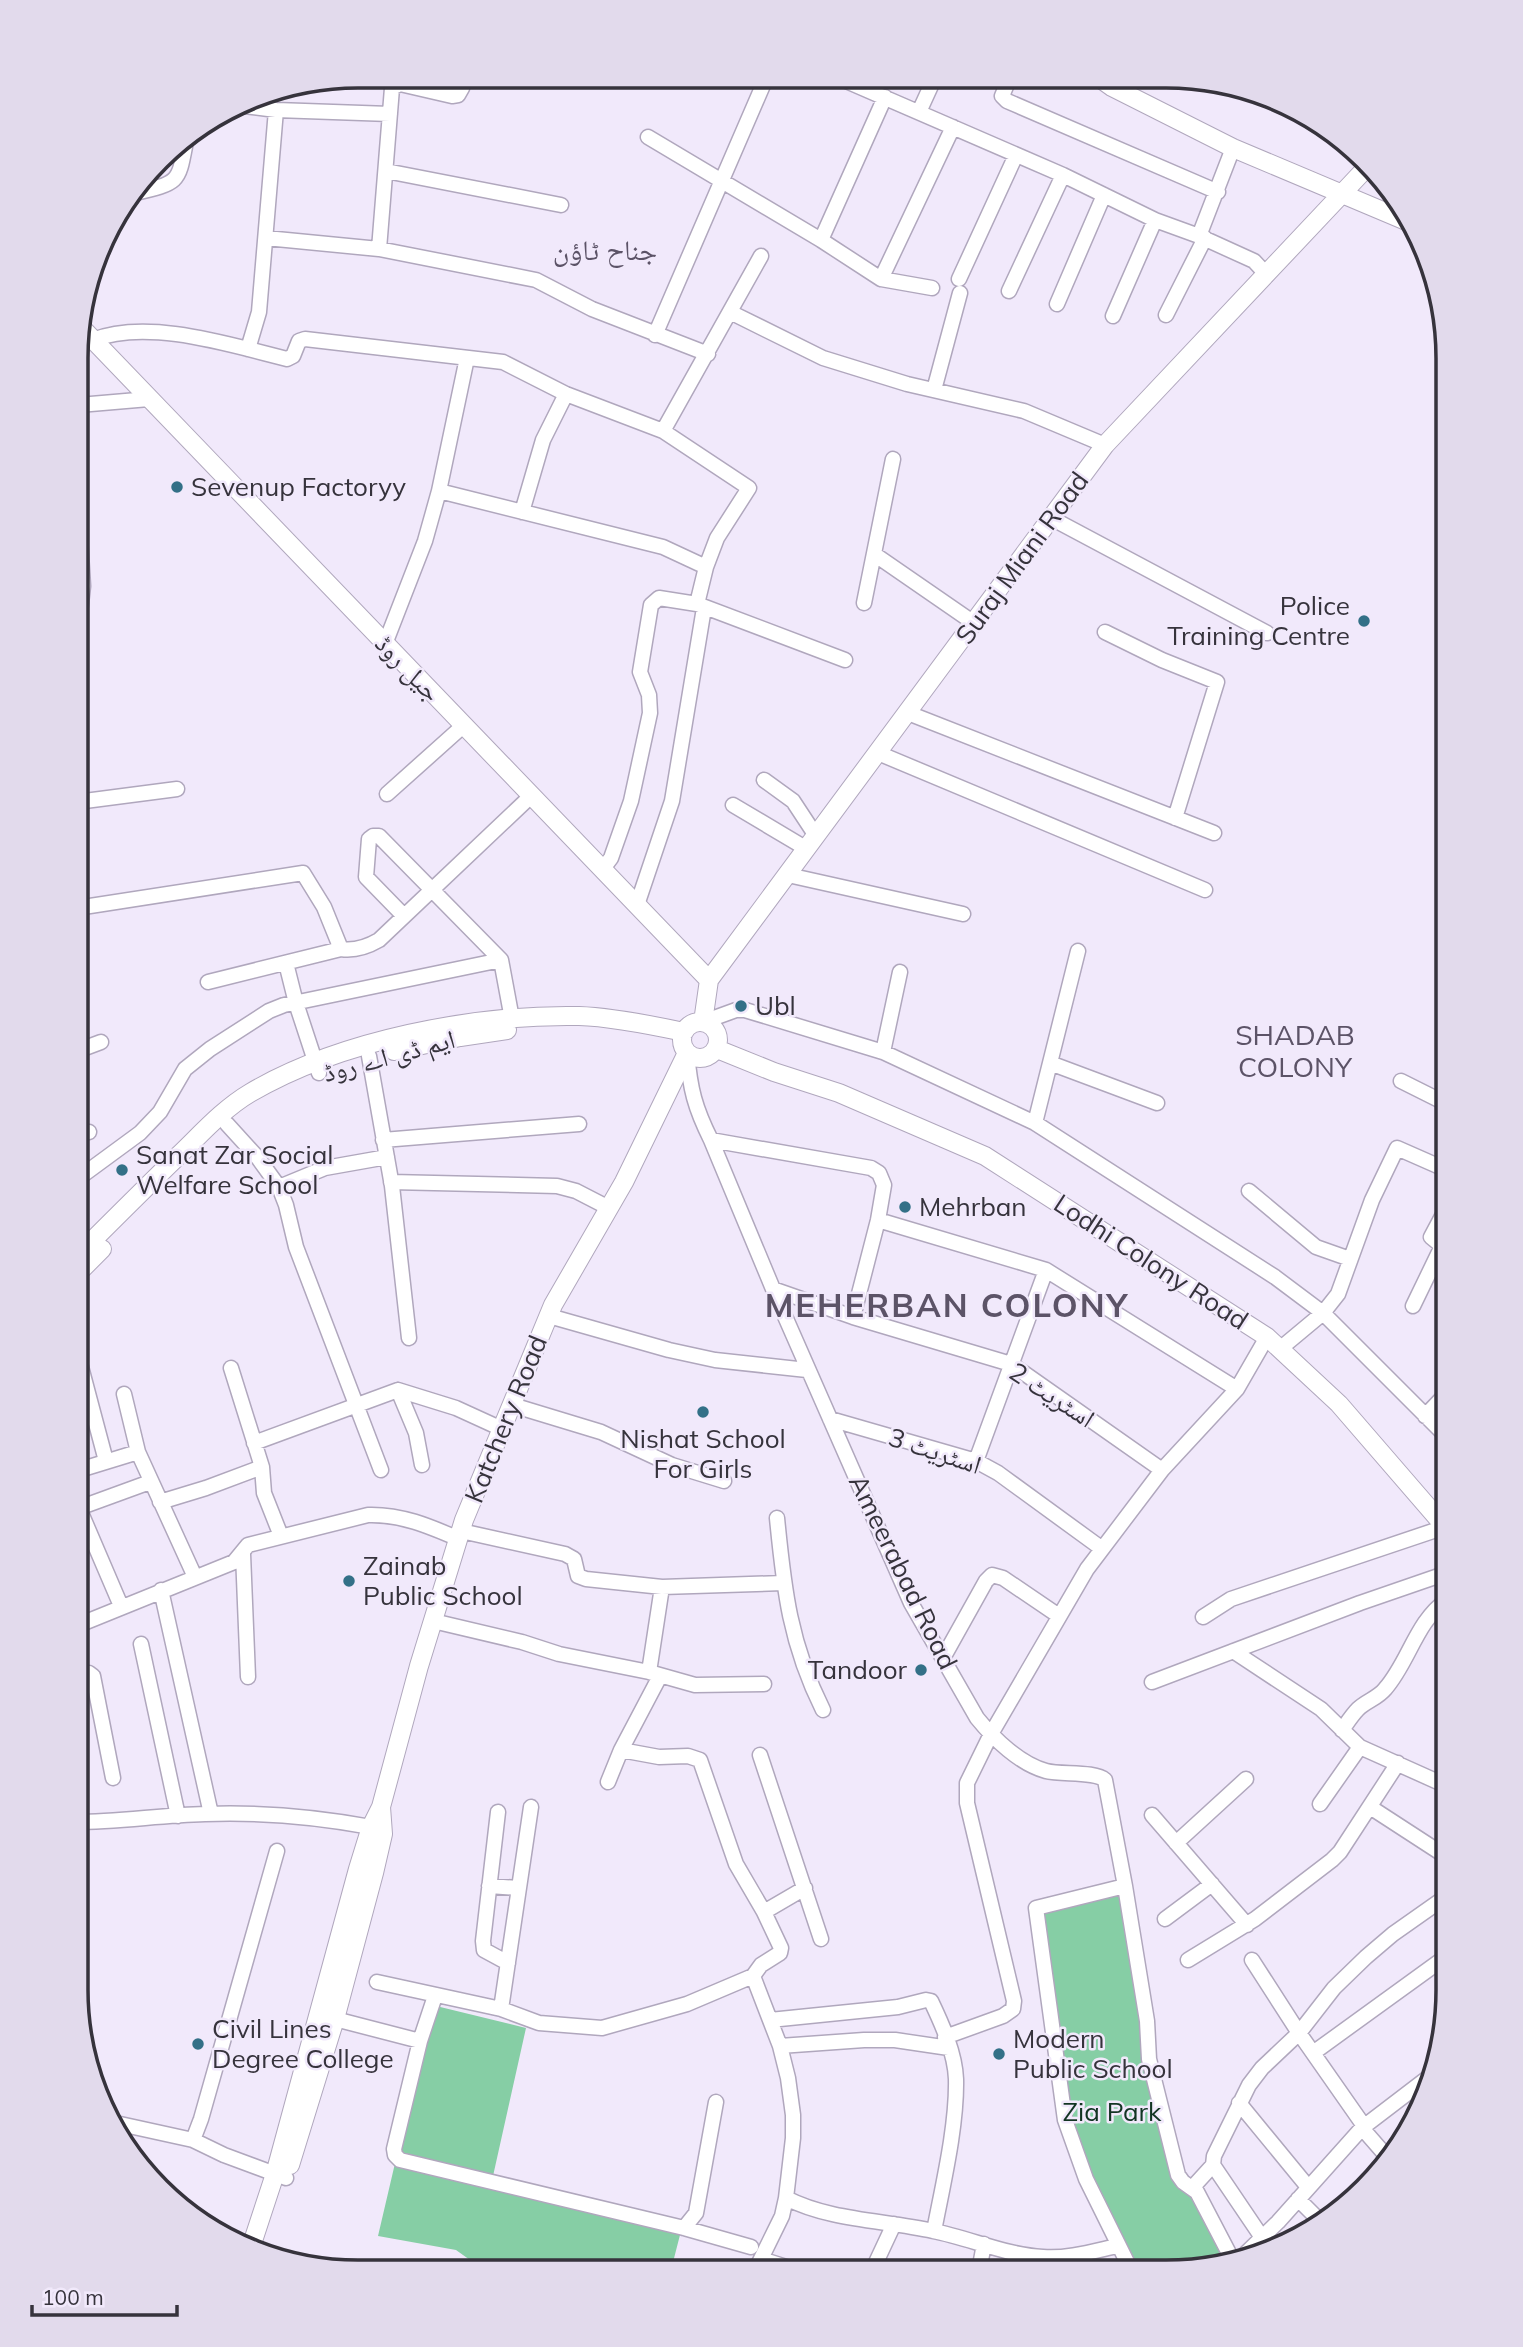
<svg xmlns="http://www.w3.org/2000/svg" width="1523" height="2347" font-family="Mulish,'Noto Naskh Arabic',sans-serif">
  <rect width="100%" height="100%" fill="#f1e9fb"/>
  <!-- green -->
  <path fill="#86cea5" d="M1124 1889 1175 2180 1196 2195 1225 2254C1198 2271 1165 2272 1134 2272L1068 2121 1039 1910Z
    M432 2005 526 2028 491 2185 681 2231 671 2270H484L456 2250 378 2236Z"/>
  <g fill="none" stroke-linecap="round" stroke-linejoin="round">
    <!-- minor casing -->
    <g stroke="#b0a7bd" stroke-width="17">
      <path id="minor" d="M837 77 1063 175 1155 220 1199 236 1254 261 1267 275
        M1010 77 1002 96 1007 101 1218 192
        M236 105 276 110 390 114
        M919 112 935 77
        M648 137 821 240 881 279 932 288
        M386 171 561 205
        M135 193C182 182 178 183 187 136
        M1199 236 1233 148
        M266 238 379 249 536 280 592 309 708 354
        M821 240 885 97
        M379 249 392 88 400 84 452 96 458 95 462 88 464 76
        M881 279 953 127
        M959 279 1016 155
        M1009 291 1063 175
        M1057 304 1104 195
        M730 312 823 358 907 384 1024 411 1105 445
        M1166 315 1205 238
        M1113 316 1155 220
        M655 335 767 76
        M93 340C147 318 231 345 287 359L293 356 299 341 305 339 503 362 566 394 663 431 749 488 717 538 706 567 697 604
        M248 349 259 312 276 110
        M934 390 960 293
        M77 408 79 405 149 399
        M663 431 761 256
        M439 491 663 547 706 567
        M522 512 543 440 566 394
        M1051 518 1267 633
        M874 554 974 623
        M864 603 893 459
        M1105 632 1162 660 1217 682 1175 818
        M77 639 83 586 77 489
        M385 644 425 541 439 491 467 358
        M77 672 78 690
        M908 713 1214 833
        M878 753 1205 890
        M764 780 793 801 816 836
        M387 794 463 726
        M77 802 177 789
        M733 805 807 849
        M602 870 611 858 631 801 650 713 649 695 640 672 651 605 659 598 697 604 845 660
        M788 875 963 914
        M637 905 672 801 704 608
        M77 908 303 873 324 907 341 949C355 951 367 947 379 940L531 796
        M404 916 366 877 369 839 373 836H379L501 960 512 1019
        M286 963 296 1003 319 1073
        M208 982 341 949
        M703 1022 736 1010H745L883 1052 1035 1123 1275 1277 1323 1313 1447 1437
        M77 1051 101 1042
        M883 1052 900 972
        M687 1053C690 1089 695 1108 711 1140L773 1289 911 1603 977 1718C994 1739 1020 1764 1046 1771 1061 1775 1095 1771 1105 1780L1125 1886 1147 2021 1149 2059 1178 2175 1183 2182 1197 2192 1232 2259
        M369 1056 392 1186 409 1338
        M1050 1063 1157 1103
        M1401 1081 1447 1104
        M1035 1123 1078 951
        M227 1124 258 1158 279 1187 286 1205 296 1247 381 1470
        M76 1135 89 1132
        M383 1140 579 1124
        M711 1140 871 1168 879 1173 884 1185 878 1220 853 1317
        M76 1180 140 1133 160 1112 185 1069 210 1049 269 1011 284 1005 501 960
        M391 1182 557 1186 576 1191 609 1208
        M279 1187 325 1168 387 1157
        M1249 1191 1316 1247 1350 1259
        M878 1220 1046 1270 1237 1389
        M773 1289 853 1317 1011 1364 1162 1470
        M1413 1306 1442 1246 1431 1237 1447 1207
        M549 1316 669 1350 715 1360 807 1370
        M76 1348 106 1461
        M1281 1348 1323 1313 1338 1294 1372 1200 1397 1148 1447 1170
        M231 1368 262 1467 264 1493 281 1536
        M398 1390 416 1433 422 1465
        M124 1394 138 1452 195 1577
        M512 1405 601 1432 672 1465 724 1481
        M1425 1416 1447 1393
        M830 1419 976 1461 998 1473 1101 1548
        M254 1443 398 1390 456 1408 502 1429
        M976 1461 1046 1270
        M76 1471 138 1452
        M160 1502 206 1488 262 1467
        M79 1508 121 1606
        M76 1509 150 1482
        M777 1518C784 1590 790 1644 823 1710
        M461 1531 565 1554 574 1559 578 1576 586 1579 662 1587 783 1583
        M243 1554 248 1677
        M161 1590 211 1814
        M1203 1617 1231 1599 1445 1527
        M433 1621 522 1642 559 1654 649 1672 695 1685 764 1684
        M76 1626 234 1562 248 1545 368 1515C401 1514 429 1526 459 1539
        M141 1644 178 1816
        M1233 1651 1321 1709 1360 1747 1447 1786
        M943 1658 986 1581 992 1575 1003 1578 1059 1616
        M649 1672 662 1587
        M76 1676 89 1673 93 1676 113 1778
        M1152 1682 1360 1603 1447 1573
        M1342 1730C1347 1723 1352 1715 1358 1709 1366 1701 1378 1698 1385 1689 1409 1662 1416 1621 1447 1600
        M760 1755 821 1939
        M608 1782 621 1750 660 1676
        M1320 1804 1360 1747
        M1370 1807 1447 1857
        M498 1812 483 1941 484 1950 508 1963
        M1152 1815 1247 1925
        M75 1822C119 1822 161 1815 205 1814 259 1812 317 1817 371 1827
        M1176 1843 1246 1779
        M489 1886 519 1888
        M1125 1886 1036 1908 1065 2120 1086 2179 1132 2272
        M764 1912 805 1888
        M1165 1919 1212 1884
        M1188 1960 1255 1919 1332 1860 1340 1852 1398 1763
        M1252 1960 1299 2033 1364 2126
        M753 1976 780 2046 788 2078 793 2115V2138L786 2198 782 2216 755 2271
        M377 1982 501 2009 539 2023 602 2028 687 2004 753 1976 761 1965 780 1953 781 1948 764 1912 736 1864 700 1760 688 1756 659 1757 621 1750
        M435 1996 420 2041 394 2149 395 2155 400 2160 684 2228 751 2247
        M501 2009 531 1807
        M335 2019 420 2041
        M770 2020 898 2007 926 2000 931 2001C942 2024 955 2053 956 2079 957 2126 943 2184 934 2231
        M945 2037 1003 2016 1013 2009 1014 2001 967 1803V1783L991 1734 1087 1569 1162 1470 1237 1389 1267 1337
        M780 2046 864 2040H895L949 2048
        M1313 2053 1447 1956
        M1239 2103 1308 2187
        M111 2122 193 2140 224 2155 286 2178
        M1362 2128 1389 2159
        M193 2140 201 2119 277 1851
        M1213 2165 1263 2239
        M1192 2188 1213 2165 1214 2156 1249 2085 1262 2068 1299 2033 1334 1988 1366 1957 1393 1934 1447 1896
        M786 2198C831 2221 885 2220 933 2231 970 2238 1005 2255 1043 2257 1067 2259 1094 2251 1117 2246
        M1298 2199 1322 2223
        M684 2228 696 2213 716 2102
        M1243 2256 1278 2222 1362 2128 1434 2073
        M761 2259 799 2271
        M872 2271 894 2224
        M979 2271 984 2244
        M1040 2271 1043 2257"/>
    </g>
    <!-- major casing -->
    <g stroke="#b0a7bd" stroke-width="20">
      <path id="major" d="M1098 77 1112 87 1233 148 1411 223
        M78 324 709 980 703 1022
        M709 980 1105 445 1369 165
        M682 1040a18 18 0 1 1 36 0a18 18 0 1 1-36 0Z
        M717 1049 774 1072 839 1093 985 1156 1267 1337 1339 1404 1447 1529
        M394 1051 460 1037 507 1030
        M76 1257C110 1223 144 1189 178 1156 201 1134 223 1109 250 1093 340 1040 475 1014 579 1016 612 1017 651 1025 684 1032
        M76 1275 102 1249
        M290 2165 335 2019 374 1873 383 1834 381 1807
        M250 2250 275 2174 358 1869 371 1827 381 1807 419 1666 464 1520 553 1305 624 1182 687 1053"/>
    </g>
    <!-- minor -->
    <use href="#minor" stroke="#fff" stroke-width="14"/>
    <!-- major -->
    <use href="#major" stroke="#fff" stroke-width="18"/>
  </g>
  <!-- markers -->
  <g fill="#337087" stroke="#f1e9fb" stroke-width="2.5">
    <circle cx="177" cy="487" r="7"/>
    <circle cx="1364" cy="621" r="7"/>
    <circle cx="741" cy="1006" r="7"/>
    <circle cx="122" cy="1170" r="7"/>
    <circle cx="905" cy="1207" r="7"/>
    <circle cx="703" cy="1412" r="7"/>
    <circle cx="349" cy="1581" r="7"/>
    <circle cx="921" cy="1670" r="7"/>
    <circle cx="198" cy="2044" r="7"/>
    <circle cx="999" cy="2054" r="7"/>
  </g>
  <g text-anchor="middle" stroke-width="5" stroke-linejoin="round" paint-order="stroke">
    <!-- poi labels -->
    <g font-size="26" fill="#36333c" stroke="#f1e9fb" text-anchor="start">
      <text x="191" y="496">Sevenup Factoryy</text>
      <text x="1350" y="615" text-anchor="end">Police<tspan x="1350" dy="30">Training Centre</tspan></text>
      <text x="755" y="1015">Ubl</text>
      <text x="136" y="1164">Sanat Zar Social<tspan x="136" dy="30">Welfare School</tspan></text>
      <text x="919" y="1216">Mehrban</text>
      <text x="703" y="1448" text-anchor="middle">Nishat School<tspan x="703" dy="30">For Girls</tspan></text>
      <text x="363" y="1575">Zainab<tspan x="363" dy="30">Public School</tspan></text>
      <text x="907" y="1679" text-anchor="end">Tandoor</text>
      <text x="212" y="2038">Civil Lines<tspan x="212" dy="30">Degree College</tspan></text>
      <text x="1013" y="2048">Modern<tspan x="1013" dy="30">Public School</tspan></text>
    </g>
    <!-- street labels -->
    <g font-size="26" fill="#36333c" stroke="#f1e9fb">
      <text transform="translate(1022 558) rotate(-54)" y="9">Suraj Miani Road</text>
      <text transform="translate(408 668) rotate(46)" y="9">جیل روڈ</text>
      <text transform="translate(389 1056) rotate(-15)" y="9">ایم ڈی اے روڈ</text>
      <text transform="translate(1151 1262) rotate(33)" y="9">Lodhi Colony Road</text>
      <text transform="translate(1052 1395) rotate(33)" y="9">اسٹریٹ 2</text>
      <text transform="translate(506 1419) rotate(-68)" y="9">Katchery Road</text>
      <text transform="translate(935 1451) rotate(18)" y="9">اسٹریٹ 3</text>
      <text transform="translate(903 1572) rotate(64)" y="9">Ameerabad Road</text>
    </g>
    <!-- park labels -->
    <g font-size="26" fill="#123523" stroke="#f1e9fb">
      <text x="1112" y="2121">Zia Park</text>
    </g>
    <!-- neighbourhood labels -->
    <g font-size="28" fill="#5c5367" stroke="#f1e9fb">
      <text x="605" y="260">جناح ٹاؤن</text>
      <text x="1295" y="1045">SHADAB<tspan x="1295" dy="32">COLONY</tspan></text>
    </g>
    <!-- district labels -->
    <g font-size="33" font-weight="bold" letter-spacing="2" fill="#5c5367" stroke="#f1e9fb">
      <text x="947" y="1317">MEHERBAN COLONY</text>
    </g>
  </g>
  <!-- crop -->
  <path d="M0 0H1523V2347H0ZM358 88H1166A270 270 0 0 1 1436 358V1990A270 270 0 0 1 1166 2260H358A270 270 0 0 1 88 1990V358A270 270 0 0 1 358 88Z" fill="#e2daec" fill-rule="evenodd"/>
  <path fill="none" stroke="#36333c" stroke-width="3.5" d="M358 88H1166A270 270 0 0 1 1436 358V1990A270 270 0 0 1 1166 2260H358A270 270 0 0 1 88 1990V358A270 270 0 0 1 358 88Z"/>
  <!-- scale -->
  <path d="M32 2305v10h145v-10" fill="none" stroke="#36333c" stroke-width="3.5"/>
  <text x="42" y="2305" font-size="21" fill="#36333c" stroke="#f1e9fb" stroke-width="5" paint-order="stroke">100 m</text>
</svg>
